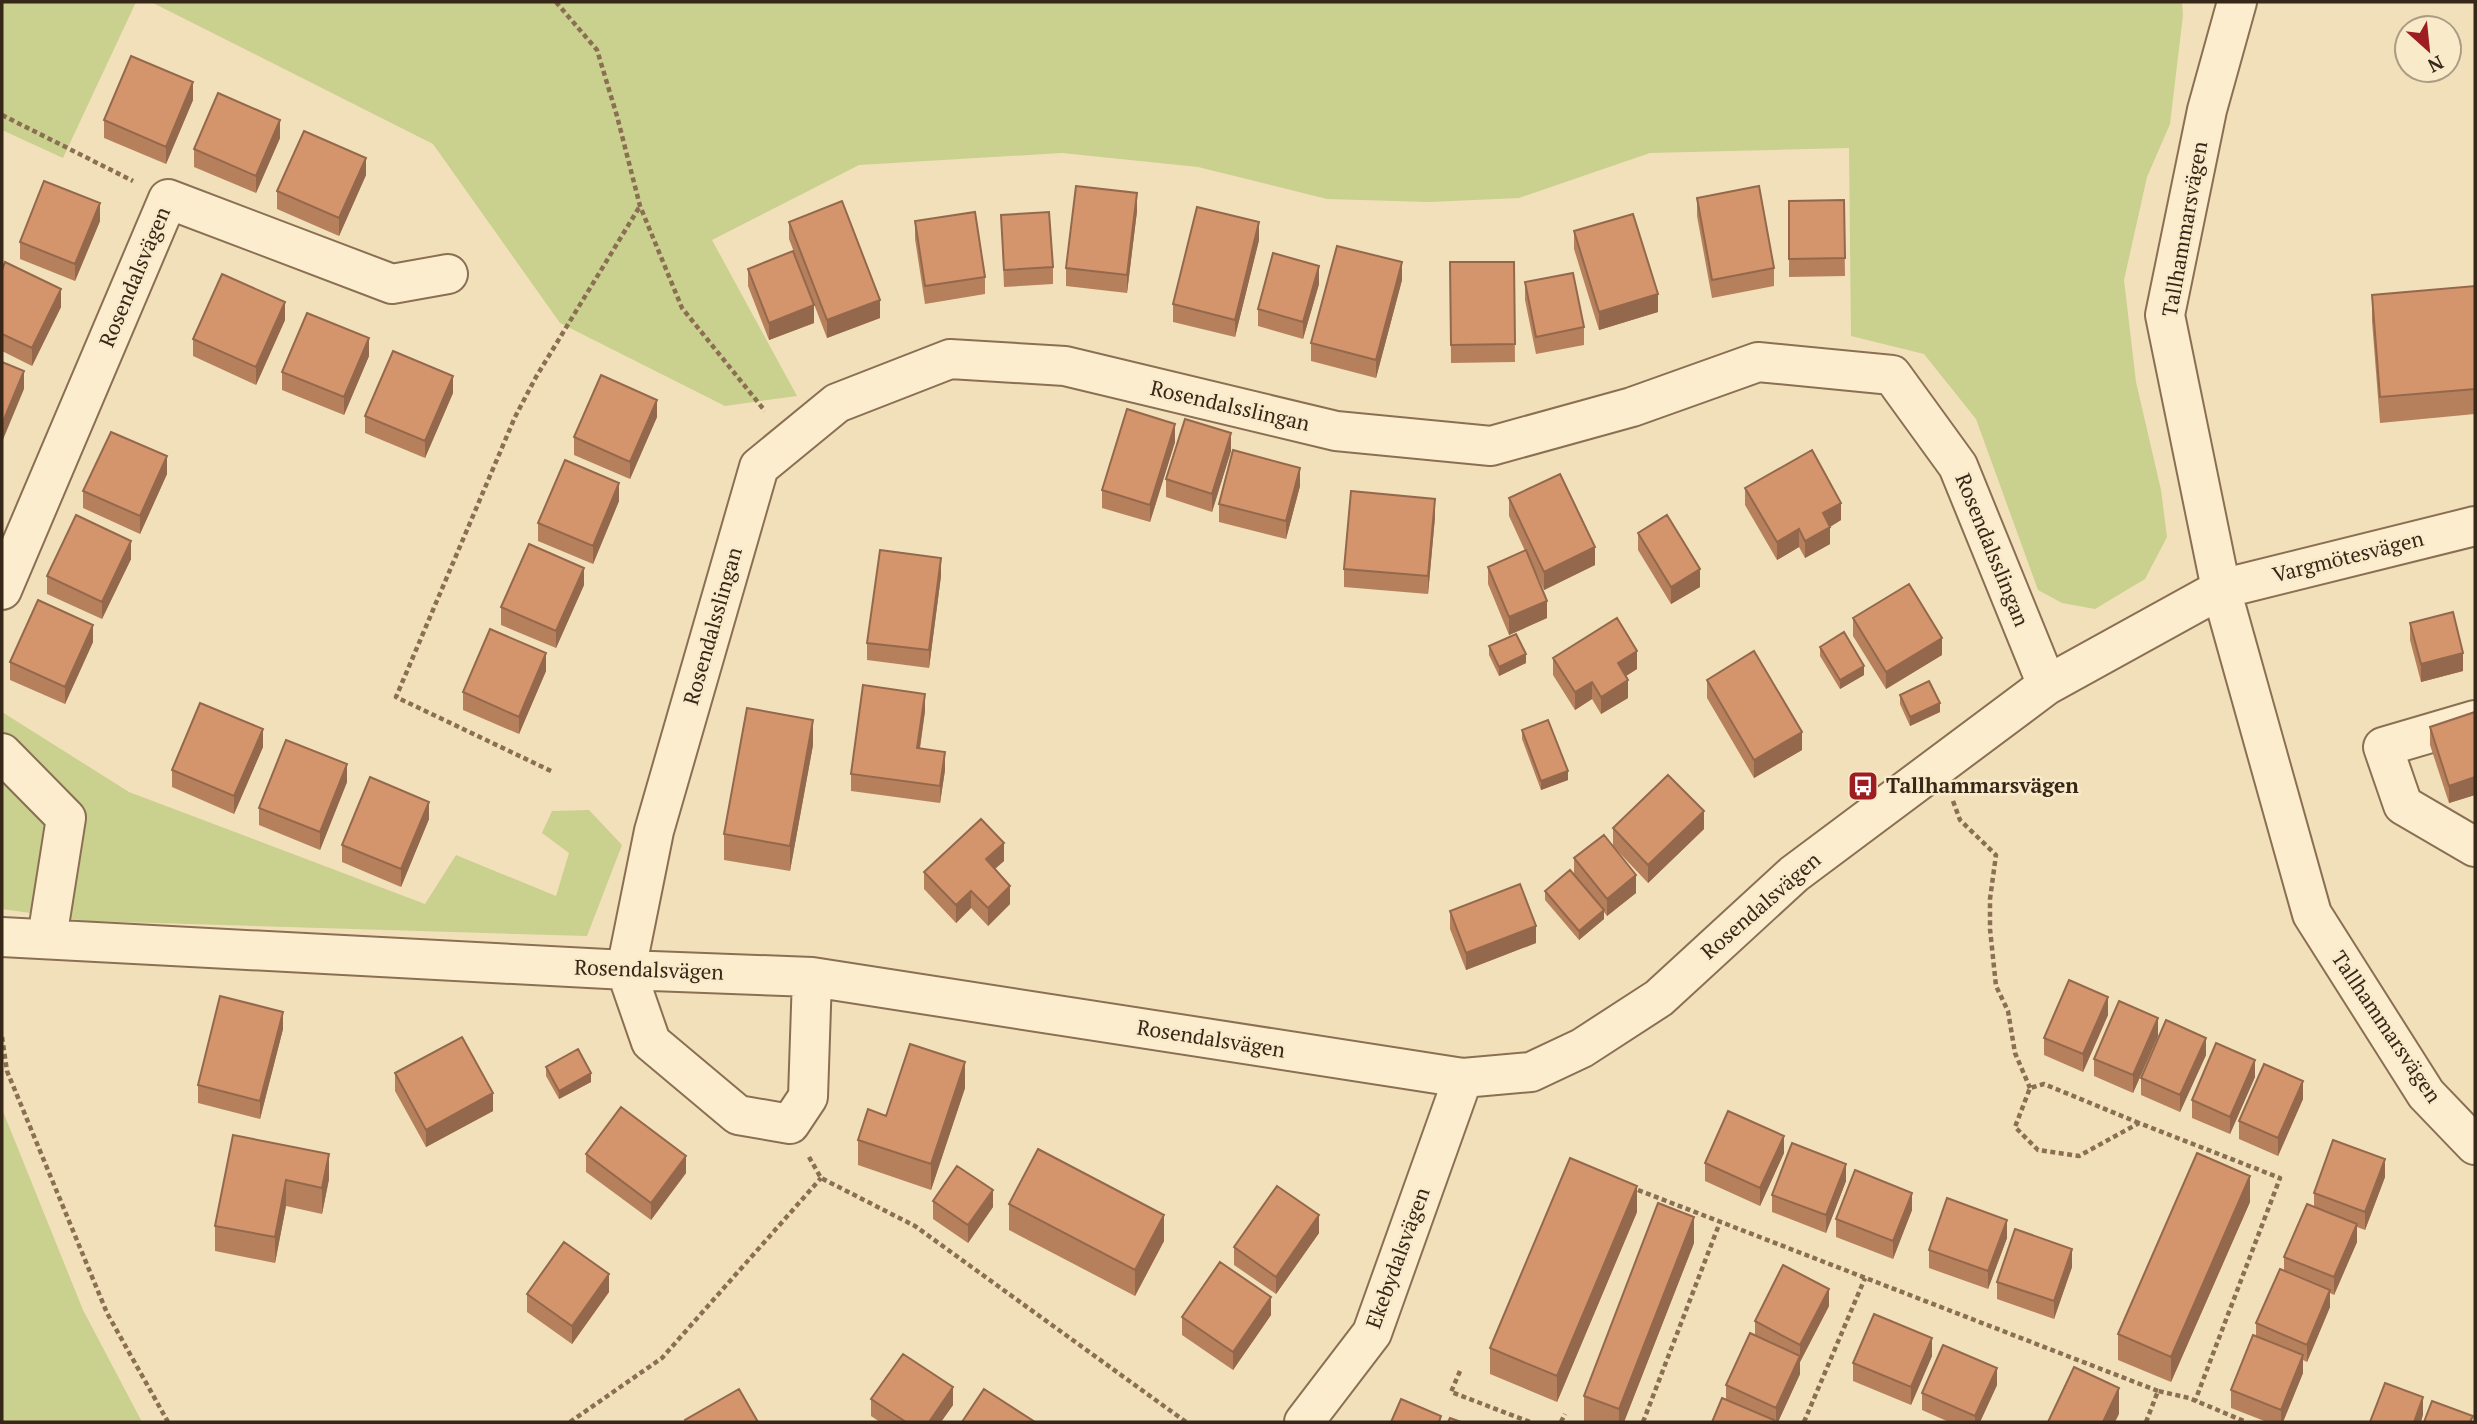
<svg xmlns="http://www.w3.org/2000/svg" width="2477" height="1424" font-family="'PT Serif',serif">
  <rect width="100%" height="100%" fill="#f2e0ba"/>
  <!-- green -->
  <path fill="#cad08e" d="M2 2H136L63 158 2 130Z
    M151 2H2182L2183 15 2170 124 2147 177 2124 280 2136 382 2161 490 2167 537 2145 579 2095 609 2062 603 2038 590 1976 419 1924 354 1851 336 1849 148 1650 153 1519 198 1429 202 1327 199 1198 167 1062 153 859 165 712 240 797 396 725 406 560 323 433 144Z
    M2 712 129 792 425 904 456 855 556 896 569 853 542 833 552 811 589 810 622 845 587 936 87 921 2 909Z
    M2 1109 83 1310 142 1422H2Z"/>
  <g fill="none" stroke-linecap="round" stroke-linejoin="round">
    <!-- minor casing -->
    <g stroke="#8a6f53" stroke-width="42">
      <path id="minor" d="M2237 2 2207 110 2165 315 2221 589 2312 914 2426 1094 2475 1145
        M2 590 168 199 392 284 448 274
        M2475 720 2383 747 2403 805 2475 847
        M2 753 66 818 47 938
        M2 937 626 970 812 977 1463 1078 1531 1072 1582 1048 1659 998 1794 874 2047 685 2221 589 2475 526
        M812 977 808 1097 790 1124 738 1115 651 1042 626 970 654 831 759 467 837 403 950 359 1065 366 1336 431 1491 446 1632 407 1758 362 1892 375 1958 466 2047 685
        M1304 1422 1372 1333 1463 1078"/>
    </g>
    <!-- path -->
    <path stroke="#8a6f53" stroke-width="4.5" stroke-dasharray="5 3.5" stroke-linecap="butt" d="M556 2 597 50 617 116 640 206 682 308 765 411
      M2 115 133 181
      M551 771 396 697 515 417 536 377 640 206
      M1953 801 1960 820 1996 855 1990 899V929L1996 986 2008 1011 2015 1053 2030 1088
      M2 1037 7 1071 107 1313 168 1422
      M2139 1123 2044 1084 2030 1088 2015 1127 2038 1150 2079 1156 2139 1123 2280 1178 2195 1401
      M809 1157 821 1178 915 1226 1186 1422
      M1638 1190 2158 1391
      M1460 1371 1451 1392 1530 1422
      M570 1422 662 1358 821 1178
      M1561 1422 1565 1414
      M1643 1422 1720 1222
      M1804 1422 1865 1278
      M2146 1422 2158 1391 2189 1398 2246 1422"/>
    <!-- minor -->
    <use href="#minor" stroke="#fcedce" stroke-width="38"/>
  </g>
  <!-- wall -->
  <path fill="#b6805d" d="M193 100 166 164 104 138V120Z
    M280 138 256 193 194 167V149Z
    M366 175 339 236 277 209V191Z
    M1697 198 1774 268V286L1712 298 1697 216Z
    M1844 200 1845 276 1789 277V201Z
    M1137 211 1127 293 1066 286V268Z
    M1001 215 1053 267V284L1004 287Z
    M100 221 75 281 20 259V242Z
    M915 221 985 277V294L925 304 915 239Z
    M789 222 880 318 827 338 789 239Z
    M1574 231 1658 312 1599 330 1574 249Z
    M1259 240 1235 337 1173 322V304Z
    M1450 262H1514L1515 362 1451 363Z
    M748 269 814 323 769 340 748 286Z
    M2 270 61 307 32 366 2 351Z
    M1402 280 1376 378 1311 361V343Z
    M1525 282 1584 327V345L1536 354 1525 300Z
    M1319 284 1303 339 1258 326V309Z
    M2475 286V414L2380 423 2372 321V295Z
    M285 320 256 385 193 356V339Z
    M369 356 344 415 282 390V372Z
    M453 393 425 458 365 433V416Z
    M657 417 630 479 574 455V437Z
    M1175 442 1150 522 1102 508V490Z
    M1231 451 1212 512 1166 497V479Z
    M167 474 140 534 83 508V491Z
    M1300 486 1286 539 1219 522V504Z
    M1745 488 1841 520 1830 527V544L1805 558 1799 547 1777 560 1745 505Z
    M1509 498 1595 565 1544 590 1533 566 1547 618 1509 635 1488 584V567L1525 551 1509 516Z
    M619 501 593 564 538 541V523Z
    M1435 517 1428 594 1344 587V569Z
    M1638 533 1700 587 1671 604 1638 550Z
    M131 559 102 619 47 594V576Z
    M941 576 929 668 867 660V643Z
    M584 585 556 648 501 625V607Z
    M1853 618 1942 655 1886 689 1853 636Z
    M2410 623 2463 671 2421 682 2410 640Z
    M93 642 65 704 10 680V662Z
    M1489 646 1526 663 1499 676 1489 655Z
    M1820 647 1864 675 1840 689 1820 656Z
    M1553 658 1637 669 1626 676 1628 698 1601 714 1592 699 1575 710 1553 675Z
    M546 671 519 734 463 710V692Z
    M1707 680 1802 750 1754 778 1707 698Z
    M1900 695 1940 712 1910 726 1900 704Z
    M925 711 920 749 945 770 940 803 851 791V774Z
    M2475 712V795L2449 803 2430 745V727Z
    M1522 730 1568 780 1541 790 1522 739Z
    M813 745 790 871 724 860V834Z
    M263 747 234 814 172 787V770Z
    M347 782 320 850 259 825V808Z
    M429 819 401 887 342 862V845Z
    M1613 828 1704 829 1648 883 1613 846Z
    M1574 858 1636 893 1607 916 1604 912V919L1579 940 1545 900V891L1574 875Z
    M1004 861 994 869 1010 904 988 926 971 908 956 923 924 889V872Z
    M1450 911 1536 943 1466 970 1450 929Z
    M2108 1015 2083 1072 2044 1055V1038Z
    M283 1029 260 1119 198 1103V1085Z
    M2158 1036 2133 1093 2094 1076V1059Z
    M2206 1055 2180 1112 2141 1095V1078Z
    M546 1067 591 1082 559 1099 546 1076Z
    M395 1073 493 1111 426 1147 395 1091Z
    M2255 1077 2230 1134 2192 1118V1100Z
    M965 1088 931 1190 858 1165V1140L886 1116Z
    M2303 1099 2278 1156 2239 1139V1121Z
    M233 1135 329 1179 322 1214 286 1206 275 1263 215 1251V1226Z
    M1784 1153 1760 1206 1705 1181V1163Z
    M586 1154 686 1173 651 1220 586 1172Z
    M2385 1177 2365 1230 2357 1227V1242L2334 1295 2330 1293V1307L2307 1362 2303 1360V1373L2283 1422H2267L2231 1408V1390L2256 1337V1323L2284 1270V1257L2314 1207V1193Z
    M1846 1181 1826 1233 1772 1212V1195Z
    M933 1201 993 1207 968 1243 933 1219Z
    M2250 1202 2171 1382 2118 1360V1334Z
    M1009 1204 1164 1241 1135 1296 1009 1230Z
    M1912 1210 1893 1259 1836 1237V1219Z
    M1637 1212 1557 1402 1490 1374V1348Z
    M1319 1233 1276 1294 1234 1265V1247Z
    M2007 1238 1988 1289 1929 1268V1250Z
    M1694 1243 1624 1422H1584V1396Z
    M2072 1267 2054 1319 1997 1299V1282Z
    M609 1292 572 1344 527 1312V1294Z
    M1829 1306 1800 1362V1374L1778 1422H1712L1726 1400V1385L1755 1335V1321Z
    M1271 1315 1233 1370 1182 1335V1317Z
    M1932 1356 1911 1405 1853 1381V1363Z
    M1997 1385 1980 1422H1949L1922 1410V1393Z
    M871 1399 953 1405 941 1422H880L871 1416Z"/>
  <!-- shaded-wall -->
  <path fill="#94684c" d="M193 82V100L166 164V147Z
    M280 120V138L256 193V176Z
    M366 158V175L339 236V218Z
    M1137 193V211L1127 293V275Z
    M100 203V221L75 281V264Z
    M1259 222V240L1235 337V320Z
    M1402 262V280L1376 378V360Z
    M1319 266V284L1303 339V322Z
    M61 289V307L32 366V348Z
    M1658 294V312L1599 330V312Z
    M880 300V318L827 338V320Z
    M285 302V320L256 385V367Z
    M814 305V323L769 340V323Z
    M369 338V356L344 415V397Z
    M24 371V389L2 442V424Z
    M453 376V393L425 458V441Z
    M657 400V417L630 479V462Z
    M1175 424V442L1150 522V505Z
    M1231 433V451L1212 512V494Z
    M167 456V474L140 534V516Z
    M1300 468V486L1286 539V521Z
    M619 483V501L593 564V546Z
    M1435 499V517L1428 594V576Z
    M1841 503V520L1823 531V513Z
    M1830 527V544L1805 558V541Z
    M1799 529V547L1777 560V542Z
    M131 541V559L102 619V602Z
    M1595 547V565L1544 590V572Z
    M941 558V576L929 668V650Z
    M584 568V585L556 648V631Z
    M1700 569V587L1671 604V587Z
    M1547 601V618L1509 635V617Z
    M93 625V642L65 704V687Z
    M1942 638V655L1886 689V672Z
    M1637 651V669L1618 681V663Z
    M546 653V671L519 734V717Z
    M2463 653V671L2421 682V664Z
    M1526 654V663L1499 676V667Z
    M1864 666V675L1840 689V680Z
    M1628 680V698L1601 714V697Z
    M1592 682V699L1575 710V692Z
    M925 694V711L917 766V748Z
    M1940 703V712L1910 726V717Z
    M813 720V745L790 871V846Z
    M263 729V747L234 814V796Z
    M1802 732V750L1754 778V760Z
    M945 752V770L940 803V786Z
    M347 764V782L320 850V832Z
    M1568 771V780L1541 790V781Z
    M2475 777V795L2449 803V786Z
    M429 802V819L401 887V869Z
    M1704 811V829L1648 883V865Z
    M1004 843V861L986 877V859Z
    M1636 875V893L1607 916V899Z
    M1010 886V904L988 926V908Z
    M971 891V908L956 923V905Z
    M1604 910V919L1579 940V931Z
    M1536 926V943L1466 970V953Z
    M2108 997V1015L2083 1072V1054Z
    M283 1012V1029L260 1119V1101Z
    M2158 1018V1036L2133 1093V1075Z
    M2206 1038V1055L2180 1112V1095Z
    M2255 1060V1077L2230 1134V1117Z
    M965 1062V1088L931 1190V1164Z
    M591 1073V1082L559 1099V1091Z
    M2303 1081V1099L2278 1156V1138Z
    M493 1093V1111L426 1147V1130Z
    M1784 1136V1153L1760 1206V1188Z
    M329 1154V1179L322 1214V1188Z
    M686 1156V1173L651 1220V1203Z
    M2385 1159V1177L2365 1230V1212Z
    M1846 1164V1181L1826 1233V1215Z
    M2250 1176V1202L2171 1382V1357Z
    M286 1180V1206L275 1263V1237Z
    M1637 1186V1212L1557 1402V1376Z
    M993 1190V1207L968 1243V1225Z
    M1912 1193V1210L1893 1259V1241Z
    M1164 1215V1241L1135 1296V1270Z
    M1319 1215V1233L1276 1294V1277Z
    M1694 1217V1243L1624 1422H1619V1409Z
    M2007 1220V1238L1988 1289V1271Z
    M2357 1224V1242L2334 1295V1277Z
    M2072 1249V1267L2054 1319V1301Z
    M609 1274V1292L572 1344V1326Z
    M1829 1289V1306L1800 1362V1374L1778 1422H1776V1408L1800 1356V1345Z
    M2330 1290V1307L2307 1362V1345Z
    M1271 1297V1315L1233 1370V1352Z
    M1932 1338V1356L1911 1405V1387Z
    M2303 1355V1373L2283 1422H2281V1410Z
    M1997 1368V1385L1980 1422H1975V1416Z
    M953 1387V1405L941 1422H929Z
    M2119 1388V1414L2115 1422H2103Z
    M2423 1397V1415L2421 1422H2414Z"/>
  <!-- building -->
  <path fill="#d4956c" stroke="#94684c" stroke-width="2" d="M131 56 193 82 166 147 104 120Z
    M218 93 280 120 256 176 194 149Z
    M304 131 366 158 339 218 277 191Z
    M44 181 100 203 75 264 20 242Z
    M1076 186 1137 193 1127 275 1066 268Z
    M1759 186 1774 268 1712 280 1697 198Z
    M1844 200 1845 258 1789 259V201Z
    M842 201 880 300 827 320 789 222Z
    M1197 207 1259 222 1235 320 1173 304Z
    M975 212 985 277 925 286 915 221Z
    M1049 212 1053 267 1004 270 1001 215Z
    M1633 214 1658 294 1599 312 1574 231Z
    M1337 246 1402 262 1376 360 1311 343Z
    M793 251 814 305 769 323 748 269Z
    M1273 253 1319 266 1303 322 1258 309Z
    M5 262 61 289 32 348 2 334V270Z
    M1450 262H1514L1515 344 1451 345Z
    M1573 273 1584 327 1536 337 1525 282Z
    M222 274 285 302 256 367 193 339Z
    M2475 286V389L2380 397 2372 295Z
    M307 313 369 338 344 397 282 372Z
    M393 351 453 376 425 441 365 416Z
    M2 362 24 371 2 424Z
    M601 375 657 400 630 462 574 437Z
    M1127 409 1175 424 1150 505 1102 490Z
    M1185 419 1231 433 1212 494 1166 479Z
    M111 432 167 456 140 516 83 491Z
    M1233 450 1300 468 1286 521 1219 504Z
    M1812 450 1841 503 1823 513 1830 527 1805 541 1799 529 1777 542 1745 488Z
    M565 460 619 483 593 546 538 523Z
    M1560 474 1595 547 1544 572 1509 498Z
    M1351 491 1435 499 1428 576 1344 569Z
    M76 515 131 541 102 602 47 576Z
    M1667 515 1700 569 1671 587 1638 533Z
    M529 544 584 568 556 631 501 607Z
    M880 550 941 558 929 650 867 643Z
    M1526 550 1547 601 1509 617 1488 567Z
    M1909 584 1942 638 1886 672 1853 618Z
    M38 600 93 625 65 687 10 662Z
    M2453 612 2463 653 2421 664 2410 623Z
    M1617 618 1637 651 1618 663 1628 680 1601 697 1592 682 1575 692 1553 658Z
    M490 629 546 653 519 717 463 692Z
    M1844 632 1864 666 1840 680 1820 647Z
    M1516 634 1526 654 1499 667 1489 646Z
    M1754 651 1802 732 1754 760 1707 680Z
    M1929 681 1940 703 1910 717 1900 695Z
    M863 685 925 694 917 748 945 752 940 786 851 774Z
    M200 703 263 729 234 796 172 770Z
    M747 708 813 720 790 846 724 834Z
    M2475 712V777L2449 786 2430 727Z
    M1548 720 1568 771 1541 781 1522 730Z
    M286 740 347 764 320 832 259 808Z
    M1668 775 1704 811 1648 865 1613 828Z
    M370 777 429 802 401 869 342 845Z
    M981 819 1004 843 986 859 1010 886 988 908 971 891 956 905 924 872Z
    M1604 835 1636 875 1607 899 1574 858Z
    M1570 870 1604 910 1579 931 1545 891Z
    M1520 884 1536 926 1466 953 1450 911Z
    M2069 980 2108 997 2083 1054 2044 1038Z
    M220 996 283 1012 260 1101 198 1085Z
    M2119 1001 2158 1018 2133 1075 2094 1059Z
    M2166 1020 2206 1038 2180 1095 2141 1078Z
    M462 1037 493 1093 426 1130 395 1073Z
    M2216 1043 2255 1060 2230 1117 2192 1100Z
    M910 1044 965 1062 931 1164 858 1140 868 1109 886 1116Z
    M578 1049 591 1073 559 1091 546 1067Z
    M2264 1064 2303 1081 2278 1138 2239 1121Z
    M621 1107 686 1156 651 1203 586 1154Z
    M1728 1111 1784 1136 1760 1188 1705 1163Z
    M233 1135 329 1154 322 1188 286 1180 275 1237 215 1226Z
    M2333 1140 2385 1159 2365 1212 2314 1193Z
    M1792 1143 1846 1164 1826 1215 1772 1195Z
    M1038 1149 1164 1215 1135 1270 1009 1204Z
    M2197 1153 2250 1176 2171 1357 2118 1334Z
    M1570 1158 1637 1186 1557 1376 1490 1348Z
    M957 1166 993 1190 968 1225 933 1201Z
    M1855 1170 1912 1193 1893 1241 1836 1219Z
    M1277 1186 1319 1215 1276 1277 1234 1247Z
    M1947 1198 2007 1220 1988 1271 1929 1250Z
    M1658 1203 1694 1217 1619 1409 1584 1396Z
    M2307 1204 2357 1224 2334 1277 2284 1257Z
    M2015 1229 2072 1249 2054 1301 1997 1282Z
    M564 1242 609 1274 572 1326 527 1294Z
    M1220 1262 1271 1297 1233 1352 1182 1317Z
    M1783 1265 1829 1289 1800 1345 1755 1321Z
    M2280 1269 2330 1290 2307 1345 2256 1323Z
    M1874 1314 1932 1338 1911 1387 1853 1363Z
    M1750 1333 1800 1356 1776 1408 1726 1385Z
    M2253 1335 2303 1355 2281 1410 2231 1390Z
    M1943 1345 1997 1368 1975 1416 1922 1393Z
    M903 1354 953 1387 929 1422H906L871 1399Z
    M2074 1367 2119 1388 2103 1422H2048Z
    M2385 1383 2423 1397 2414 1422H2370Z
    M739 1389 758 1422H686L685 1420Z
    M984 1389 1035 1422H962Z
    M1722 1398 1774 1420 1773 1422H1712Z
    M1401 1399 1441 1416 1439 1422H1391Z
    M2432 1401 2473 1416 2470 1422H2424Z
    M1450 1418 1461 1422H1448Z"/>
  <!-- icons -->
  <defs>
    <g id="bus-square" transform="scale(1.575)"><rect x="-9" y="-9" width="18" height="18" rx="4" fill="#9e1d21" stroke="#f9eaca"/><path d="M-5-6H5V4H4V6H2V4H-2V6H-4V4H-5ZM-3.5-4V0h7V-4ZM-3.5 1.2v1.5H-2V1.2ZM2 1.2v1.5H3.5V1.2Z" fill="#fff"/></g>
  </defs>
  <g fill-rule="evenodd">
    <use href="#bus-square" x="1863" y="786"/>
  </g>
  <g text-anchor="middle" stroke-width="5" stroke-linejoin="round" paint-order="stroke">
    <!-- street labels -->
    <g font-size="21" fill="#372719" stroke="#f9eaca">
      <text transform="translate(2185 229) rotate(-80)" y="7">Tallhammarsvägen</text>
      <text transform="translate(135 277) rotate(-67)" y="7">Rosendalsvägen</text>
      <text transform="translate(1230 406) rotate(13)" y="7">Rosendalsslingan</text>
      <text transform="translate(1992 550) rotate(68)" y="7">Rosendalsslingan</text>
      <text transform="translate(2348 557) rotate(-14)" y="7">Vargmötesvägen</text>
      <text transform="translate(713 626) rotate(-74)" y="7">Rosendalsslingan</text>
      <text transform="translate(1761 906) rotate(-41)" y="7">Rosendalsvägen</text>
      <text transform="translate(649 970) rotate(2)" y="7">Rosendalsvägen</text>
      <text transform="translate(2386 1027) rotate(56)" y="7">Tallhammarsvägen</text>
      <text transform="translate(1211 1039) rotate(9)" y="7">Rosendalsvägen</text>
      <text transform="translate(1398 1258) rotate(-70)" y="7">Ekebydalsvägen</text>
    </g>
    <!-- poi labels -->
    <g font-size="21" font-weight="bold" fill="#372719" stroke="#f9eaca" text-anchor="start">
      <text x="1886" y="793">Tallhammarsvägen</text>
    </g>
  </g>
  <!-- border -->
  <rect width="2477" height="1424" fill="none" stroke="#372719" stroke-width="7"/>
  <!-- north arrow -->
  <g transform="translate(2428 49) rotate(153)"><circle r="33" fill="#f9eaca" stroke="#ab9c83" stroke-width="2"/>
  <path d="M0-5L12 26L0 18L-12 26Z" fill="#9e1d21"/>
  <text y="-10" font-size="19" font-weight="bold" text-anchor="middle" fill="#372719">N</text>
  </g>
</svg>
